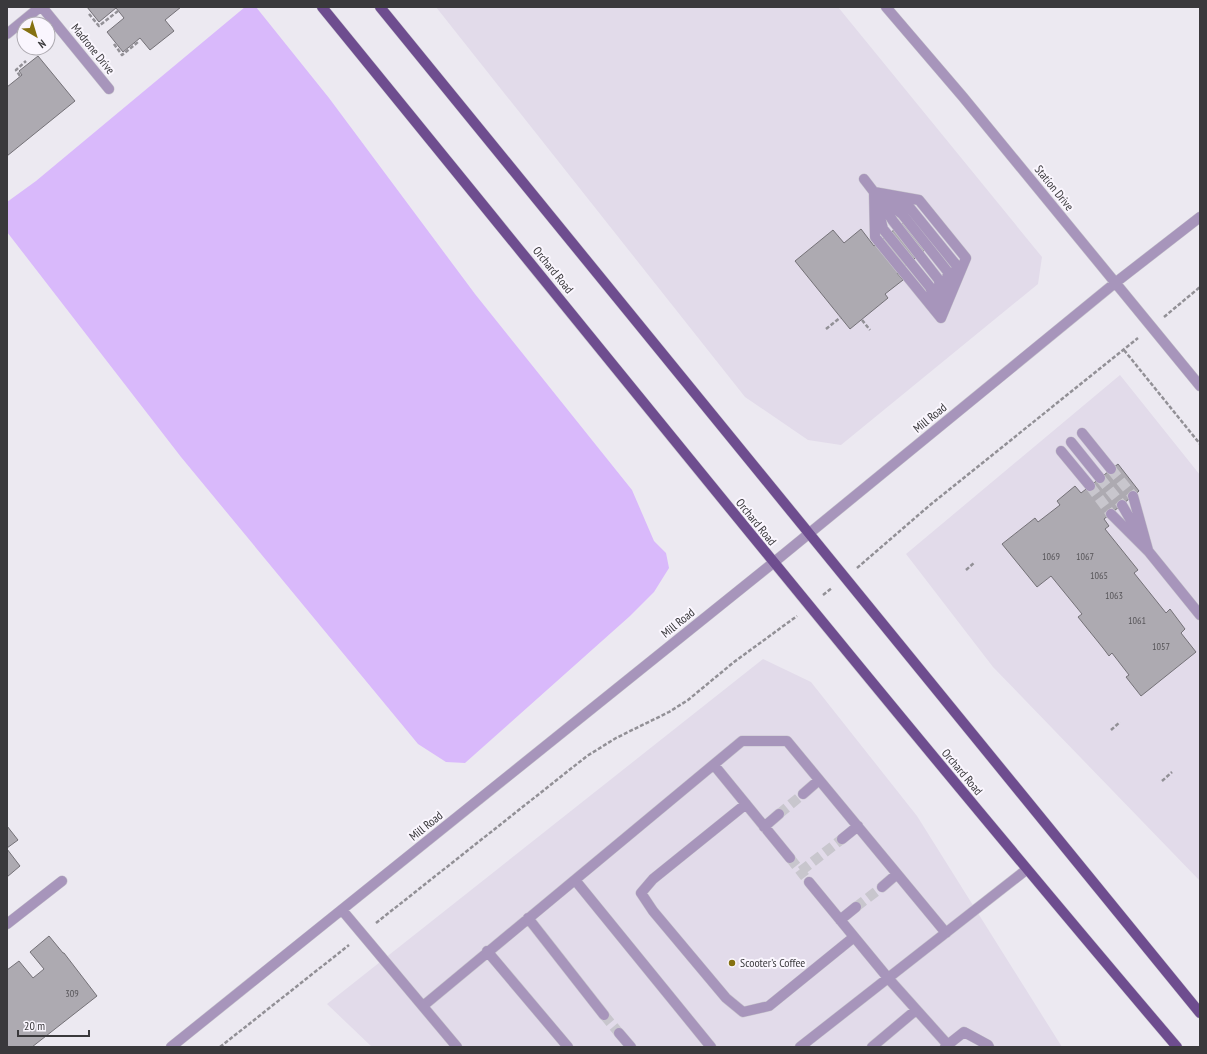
<svg xmlns="http://www.w3.org/2000/svg" width="1207" height="1054" font-family="'PT Sans Narrow',sans-serif">
  <rect width="100%" height="100%" fill="#ece9f1"/>
  <!-- built -->
  <path fill="#e2dbea" d="M436 7H838L1042 257 1038 284 841 445 808 440 745 397Z
    M1120 375 1200 475V881L993 667 906 554Z
    M763 659 811 682 917 816 1062 1047H372L327 1004Z"/>
  <!-- green -->
  <path fill="#d9b9fb" d="M245 7H256L329 98 475 294 632 490 654 541 666 553 669 568 654 592 630 616 465 763 446 762 418 744 181 457 7 232V202L36 181Z"/>
  <!-- building -->
  <path fill="#adaab1" stroke="#747177" d="M87 7H181L165 20 174 31 150 50 140 38 123 52 107 32 124 18 116 8 99 22Z
    M38 56 75 101 7 156V87L22 75 19 71Z
    M915 213 937 240 897 273 903 280 885 294 888 298 850 329 795 261 833 230 844 243 861 229 874 246Z
    M1118 464 1139 491 1104 519 1109 526 1105 529 1138 570 1134 573 1166 613 1170 609 1185 629 1181 633 1196 652 1141 696 1126 677 1129 675 1112 653 1109 656 1103 648 1078 617 1082 614 1051 576 1037 587 1002 544 1035 518 1038 522 1060 505 1057 501 1075 486 1081 493Z
    M7 826 18 840 7 848Z
    M7 849 20 866 7 877Z
    M49 936 63 953H64L97 996 32 1047H7V970L19 961 33 978 44 969 30 952Z"/>
  <g fill="none" stroke-linecap="round" stroke-linejoin="round">
    <!-- minor-tunnel -->
    <path stroke="#c8c6cd" stroke-width="10" stroke-dasharray="10 5" stroke-linecap="butt" d="M1111 469 1133 496
      M1100 478 1122 505
      M1090 486 1111 514
      M779 814 803 794
      M790 858 805 877
      M801 871 842 839
      M856 907 882 887
      M604 1015 619 1033"/>
    <!-- minor casing -->
    <g stroke="#c8c6cd" stroke-width="11">
      <path id="minor" d="M42 7 109 89
        M886 7 963 97 1200 386
        M7 34 40 7
        M864 179 874 192 919 200 966 258 941 318
        M874 192 875 237 941 318
        M891 199 910 208 957 266 954 276
        M879 200 893 221 939 280 940 298
        M885 201 902 214 948 272 944 302
        M878 209 883 229 930 287 938 309
        M1082 433 1111 469
        M1071 442 1100 478
        M1061 451 1090 486
        M1133 496 1148 550
        M1122 505 1141 538
        M1111 514 1149 552 1200 615
        M714 765 790 858
        M803 794 819 780
        M746 804 653 879 641 893 653 911 726 998 743 1012 769 1006 854 937
        M764 827 779 814
        M842 839 858 826
        M575 880 711 1047
        M809 882 888 978 948 1045
        M882 887 897 874
        M342 910 457 1047
        M528 918 604 1015
        M840 920 856 907
        M7 924 62 881
        M487 951 568 1047
        M423 1006 742 741H787L946 933
        M619 1033 631 1047
        M171 1047 773 563 1115 283 1200 217
        M800 1047 1026 870
        M872 1047 916 1010
        M945 1047 964 1032 988 1045 989 1047"/>
    </g>
    <!-- major casing -->
    <g stroke="#c8c6cd" stroke-width="11">
      <path id="major" d="M322 7C606 355 886 705 1177 1047
        M380 7 1200 1013"/>
    </g>
    <!-- path -->
    <path stroke="#929096" stroke-width="2.5" stroke-dasharray="4 2" stroke-linecap="butt" d="M89 14 99 26 118 11
      M114 44 122 55 138 42 137 40
      M20 76 16 70 26 61
      M1164 317 1200 287
      M862 320 870 330
      M826 329 841 317
      M1124 350 1200 444
      M857 568 930 505 1138 338
      M966 570 975 562
      M823 595 832 588
      M1111 730 1120 722
      M1162 781 1172 772
      M376 923 587 756 616 738 669 712 688 700 734 662 797 616
      M220 1047 349 945"/>
    <!-- minor -->
    <use href="#minor" stroke="#a795bb" stroke-width="10"/>
    <!-- major -->
    <use href="#major" stroke="#6e4d8f" stroke-width="10"/>
  </g>
  <!-- markers -->
  <circle fill="#857111" stroke="#faf6fe" stroke-width="1.5" cx="732" cy="963" r="4"/>
  <g text-anchor="middle" stroke-width="4" stroke-linejoin="round" paint-order="stroke">
    <!-- number labels -->
    <g font-size="10" fill="#575559">
      <text x="1051" y="560">1069</text>
      <text x="1085" y="560">1067</text>
      <text x="1099" y="579">1065</text>
      <text x="1114" y="599">1063</text>
      <text x="1137" y="624">1061</text>
      <text x="1161" y="650">1057</text>
      <text x="72" y="997">309</text>
    </g>
    <!-- street labels -->
    <g font-size="12" fill="#3a393c" stroke="#faf6fe">
      <text transform="translate(93 49) rotate(51)" y="4">Madrone Drive</text>
      <text transform="translate(1054 188) rotate(51)" y="4">Station Drive</text>
      <text transform="translate(553 270) rotate(51)" y="4">Orchard Road</text>
      <text transform="translate(930 418) rotate(-39)" y="4">Mill Road</text>
      <text transform="translate(756 522) rotate(51)" y="4">Orchard Road</text>
      <text transform="translate(678 623) rotate(-39)" y="4">Mill Road</text>
      <text transform="translate(962 772) rotate(50)" y="4">Orchard Road</text>
      <text transform="translate(426 826) rotate(-39)" y="4">Mill Road</text>
    </g>
    <!-- poi labels -->
    <g font-size="12" fill="#3a393c" stroke="#faf6fe" text-anchor="start">
      <text x="740" y="967">Scooter's Coffee</text>
    </g>
  </g>
  <!-- border -->
  <rect width="1207" height="1054" fill="none" stroke="#3a393c" stroke-width="16"/>
  <!-- north arrow -->
  <g transform="translate(36 36) rotate(142)"><circle r="19" fill="#faf6fe" stroke="#adaab0"/>
  <path d="M0-3L7 15L0 10L-7 15Z" fill="#857111"/>
  <text y="-6" font-size="11" font-weight="bold" text-anchor="middle" fill="#3a393c">N</text>
  </g>
  <!-- scale -->
  <path d="M18 1030v6h71v-6" fill="none" stroke="#3a393c" stroke-width="2"/>
  <text x="24" y="1030" font-size="12" fill="#3a393c" stroke="#faf6fe" stroke-width="3" paint-order="stroke">20 m</text>
</svg>
